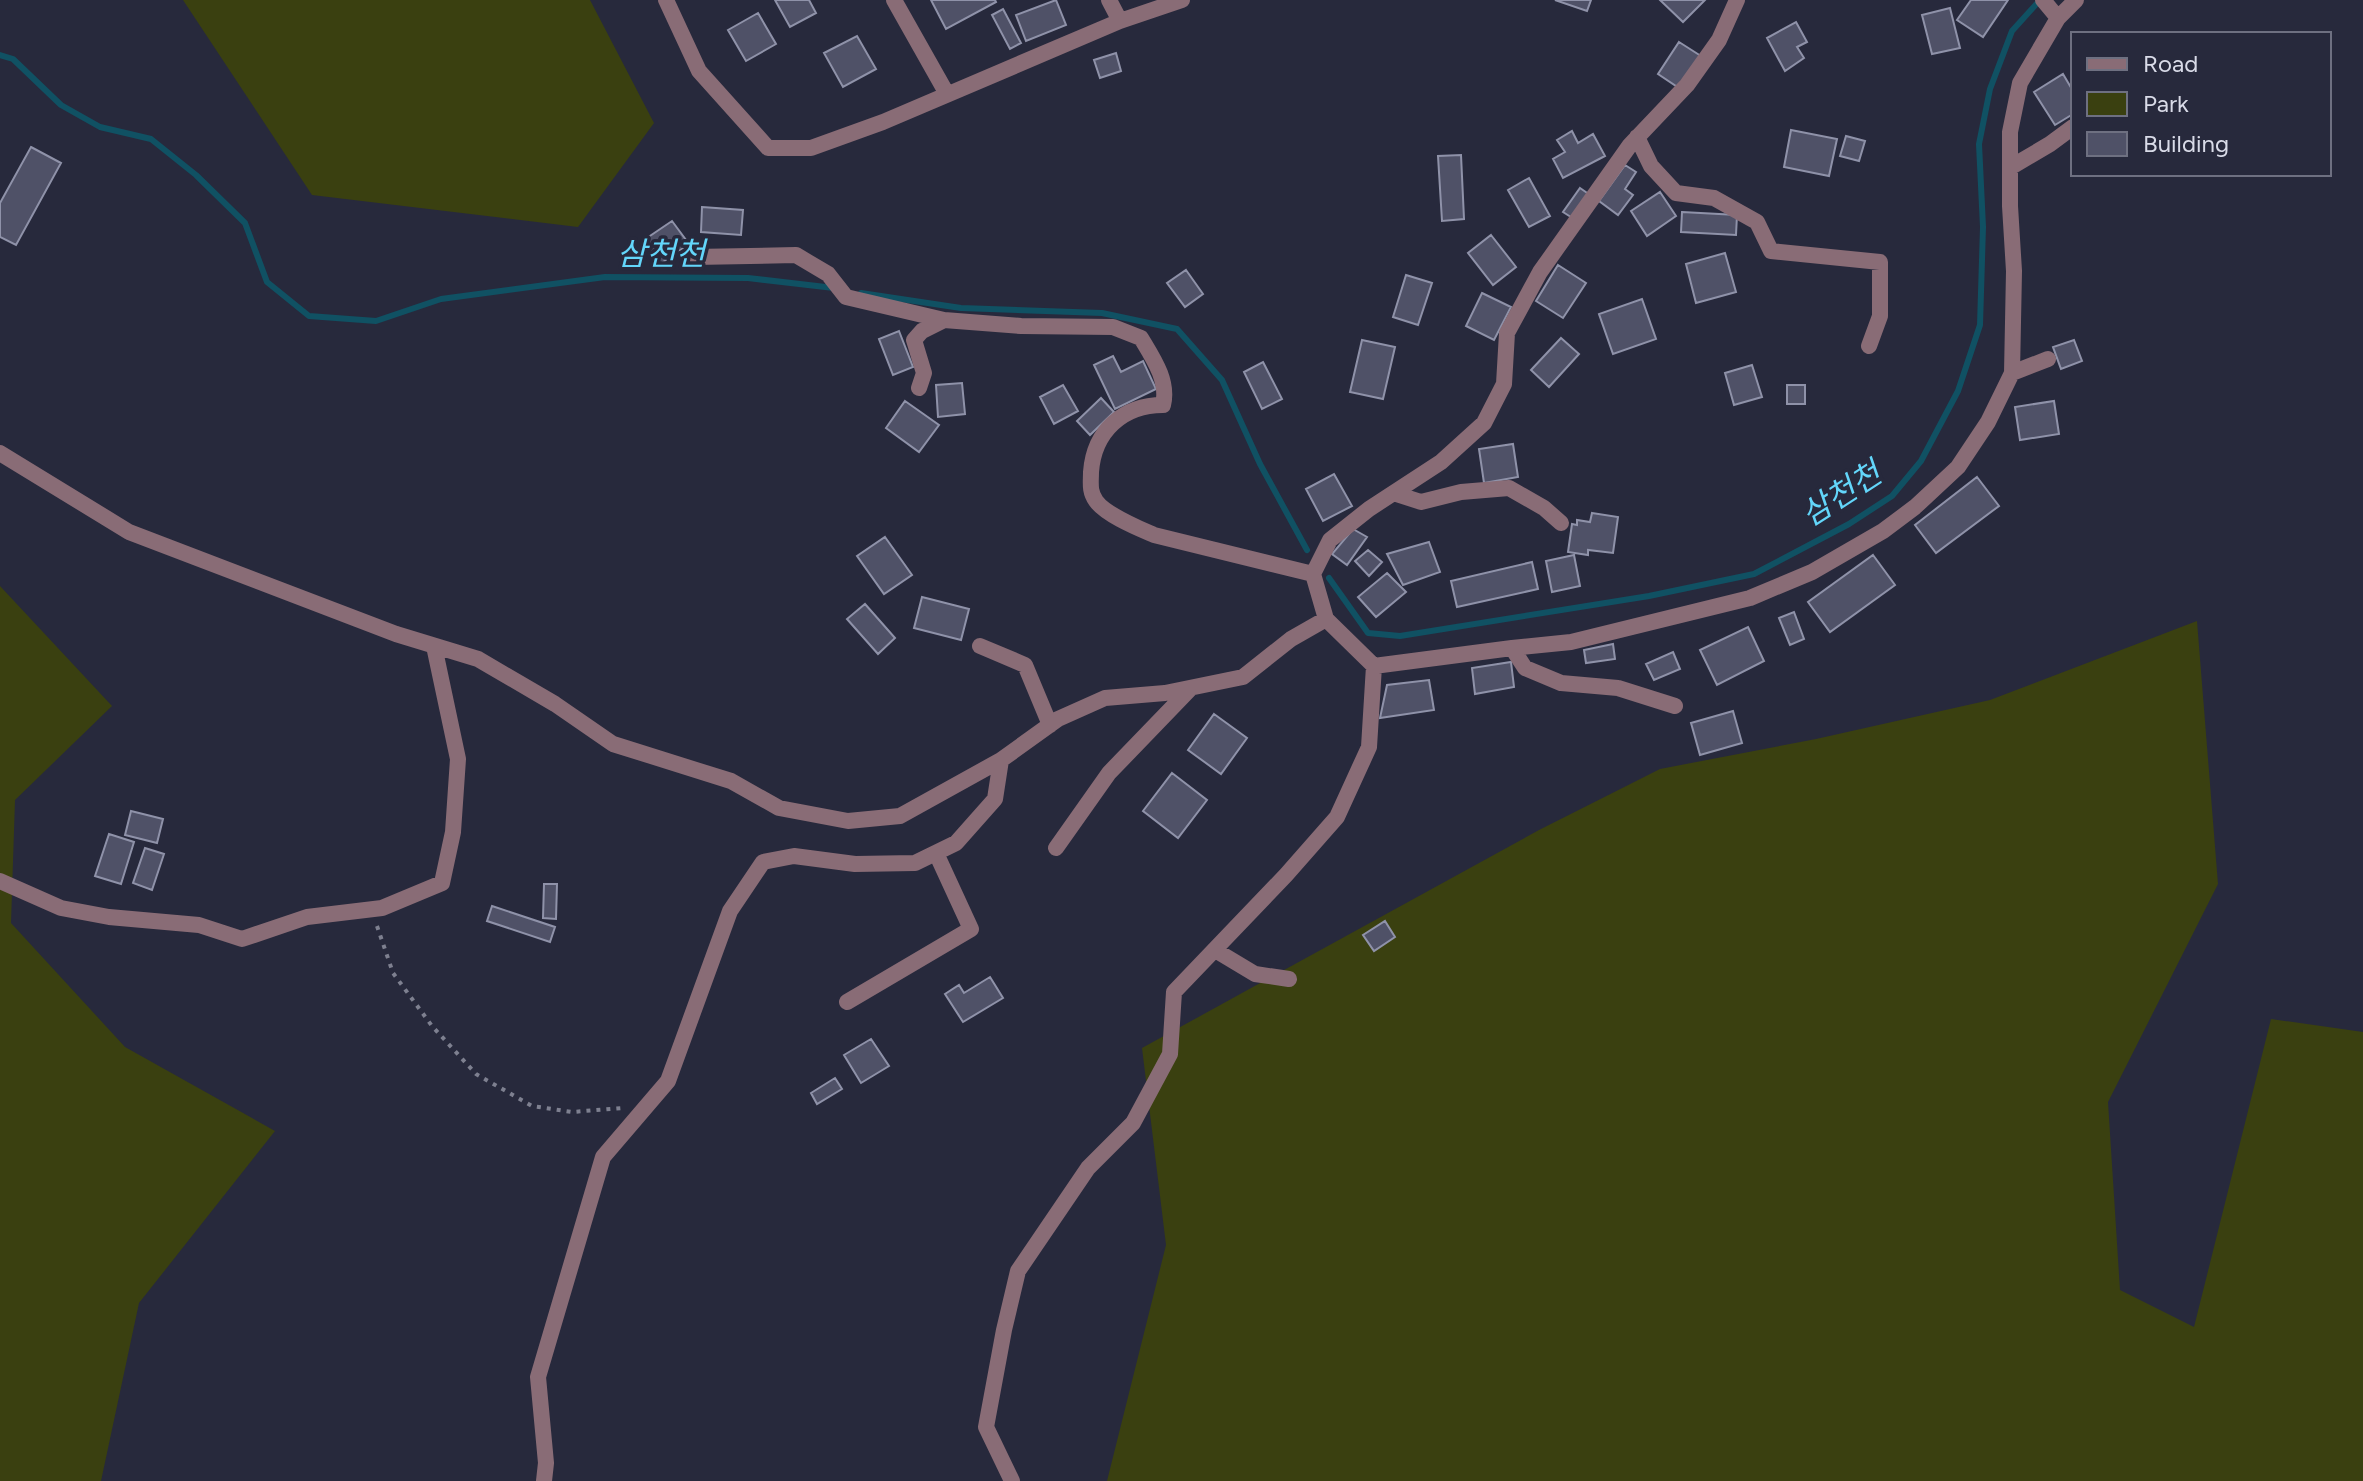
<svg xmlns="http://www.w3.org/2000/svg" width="2363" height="1481" font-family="Figtree,'Noto Sans KR',sans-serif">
  <rect width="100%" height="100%" fill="#27293c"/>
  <!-- green -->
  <path fill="#3a4010" d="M183 0H590L654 123 578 227 312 195Z
    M0 586 112 706 15 800 11 923 125 1047 275 1131 139 1303 101 1481H0Z
    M2197 621 2218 884 2108 1102 2120 1290 2194 1327 2271 1019 2363 1032V1481H1107L1166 1245 1142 1048 1539 830 1660 769 1816 739 1990 700Z"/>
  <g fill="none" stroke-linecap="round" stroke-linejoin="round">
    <!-- stream -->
    <path stroke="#105163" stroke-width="6" d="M0 55 13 59 61 105 100 127 151 139 196 175 245 223 267 282 309 316 376 321 441 299 605 277 748 278 834 288
      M861 293 961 308 1102 313 1177 329 1222 380 1260 464 1307 550
      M1329 578 1368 633 1400 636 1649 596 1754 574 1849 524 1892 496 1921 461 1958 391 1980 325 1983 227 1979 144 1990 89 2012 31 2040 0"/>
  </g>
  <!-- building -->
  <path fill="#4f5167" stroke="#8f92a9" stroke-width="2" d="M775 0H809L816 13 790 27Z
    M931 0H995L996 2 946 29Z
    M1056 0 1066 25 1026 41 1016 15Z
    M1555 0H1591L1587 11Z
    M1660 0H1705L1683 22Z
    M1971 0H2008L1983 37 1957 20Z
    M1950 8 1960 48 1932 54 1922 15Z
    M1003 9 1021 43 1010 49 992 15Z
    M758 13 776 44 746 61 728 30Z
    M1796 22 1807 42 1797 47 1804 58 1785 71 1767 38Z
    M857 36 876 69 843 87 824 53Z
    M1679 42 1704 58 1682 90 1658 74Z
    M1116 53 1121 71 1100 78 1094 60Z
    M2063 74 2073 91V114L2055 125 2034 92Z
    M1791 130 1837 139 1829 176 1784 167Z
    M1572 131 1578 143 1593 134 1605 156 1563 178 1553 159 1565 152 1557 140Z
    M1846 136 1865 141 1859 161 1840 156Z
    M31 147 61 163 16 245 0 237V203Z
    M1461 155 1464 219 1442 221 1438 156Z
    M1625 165 1636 172 1625 189 1633 195 1618 215 1599 201Z
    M1529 178 1550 216 1529 227 1508 190Z
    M1580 188 1590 195 1574 219 1563 212Z
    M1660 192 1676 216 1647 236 1631 211Z
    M702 207 743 210 741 235 701 232Z
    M1682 212 1737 215 1736 235 1681 232Z
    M672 221 689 244 660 264 644 240Z
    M1491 235 1516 267 1493 285 1468 253Z
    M1725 253 1736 292 1696 303 1686 264Z
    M1558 265 1586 283 1563 318 1536 301Z
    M1186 270 1203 294 1185 307 1167 283Z
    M1406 275 1432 283 1418 325 1393 317Z
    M1482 293 1511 307 1494 340 1466 326Z
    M1642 299 1656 339 1613 354 1599 314Z
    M899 331 913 367 893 375 879 339Z
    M1561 338 1579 354 1549 387 1531 370Z
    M1362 340 1395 347 1383 399 1350 392Z
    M2074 340 2082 361 2061 369 2053 347Z
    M1113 356 1121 372 1143 361 1156 389 1115 409 1094 365Z
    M1263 362 1282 399 1262 409 1244 372Z
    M1752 365 1762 397 1734 405 1725 373Z
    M962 383 965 414 938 417 936 385Z
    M1063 385 1078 411 1054 424 1040 397Z
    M1787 385H1805V404H1787Z
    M1101 398 1114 412 1090 435 1077 421Z
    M905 401 939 425 919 452 886 428Z
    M2054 401 2059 434 2020 440 2015 407Z
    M1513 444 1518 477 1484 483 1479 449Z
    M1334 474 1352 506 1323 521 1306 489Z
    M1977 477 1999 506 1936 553 1915 525Z
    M1592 513 1618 517 1613 553 1588 550V555L1568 552 1572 524 1577 525V520L1590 522Z
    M1353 529 1367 537 1347 565 1332 554Z
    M885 537 912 575 884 594 857 556Z
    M1429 542 1440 572 1403 585 1387 554Z
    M1368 550 1382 562 1369 576 1355 561Z
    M1574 555 1580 586 1552 592 1546 561Z
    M1873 555 1895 585 1830 632 1808 602Z
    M1532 562 1538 589 1457 607 1451 581Z
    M1387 573 1406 592 1376 617 1358 597Z
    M922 597 969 609 961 640 914 628Z
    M865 604 895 638 878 654 847 619Z
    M1794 612 1804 639 1790 645 1779 618Z
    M1748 627 1764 661 1717 685 1700 650Z
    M1613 644 1615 659 1586 663 1584 650Z
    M1673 652 1680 669 1654 680 1646 664Z
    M1511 662 1514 687 1475 694 1472 668Z
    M1429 680 1434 710 1380 718 1387 685Z
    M1733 711 1742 743 1700 755 1691 723Z
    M1214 714 1247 738 1221 774 1188 750Z
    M1172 773 1207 800 1178 838 1143 811Z
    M131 811 163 819 157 843 125 835Z
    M109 834 134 842 121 884 95 876Z
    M145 848 164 854 152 890 133 883Z
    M544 884H557L556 919 543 918Z
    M492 906 555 927 550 942 487 921Z
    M1385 921 1395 937 1374 951 1363 935Z
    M990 977 1003 998 963 1022 945 994 959 985 964 993Z
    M871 1039 889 1066 861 1083 844 1055Z
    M835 1078 842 1089 817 1104 811 1093Z"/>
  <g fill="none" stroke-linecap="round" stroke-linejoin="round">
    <!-- path -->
    <path stroke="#7e8090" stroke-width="4" stroke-dasharray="4 6" stroke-linecap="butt" d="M377 926 393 973 432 1026 476 1074 532 1106 572 1112 622 1108"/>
    <!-- street -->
    <path stroke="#896c76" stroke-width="16" d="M666 0 699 71 768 148H811L883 122 1120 21 1182 0
      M894 0 947 94
      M1109 0 1120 21
      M2043 0 2058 18
      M1637 137 1651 166 1676 193 1714 198 1757 222 1771 251 1880 262V316L1869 346
      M2011 167 2050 144 2073 127
      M694 257 796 255 828 274 846 297 944 320 1021 326 1113 327 1141 338C1153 358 1169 381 1163 405 1123 405 1094 431 1091 472 1091 483 1089 491 1096 501 1106 515 1138 528 1154 535L1313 574
      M2012 373 2048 359
      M919 388 924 373 914 340 922 331 944 320
      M0 453 129 532 396 634 478 659 555 704 613 744 731 781 779 808 848 821 900 816 1001 760 1058 719 1105 698 1165 693 1243 677 1291 639 1326 619
      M1393 493 1421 502 1461 492 1509 488 1544 508 1561 523
      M980 646 1025 665 1050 725
      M1512 648 1571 642 1750 598 1812 572 1883 531 1915 507 1958 467 1988 422 2012 373 2014 271 2010 206V132L2020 83 2058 18 2076 0
      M1675 706 1618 688 1561 683 1525 668 1512 648 1374 666 1326 619 1313 574 1330 540 1369 509 1441 462 1484 423 1504 384 1507 333 1540 272 1630 145 1687 85 1719 40 1737 0
      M1056 848 1109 773 1191 688
      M0 881 61 908 109 917 199 925 242 939 307 917 382 908 442 883 453 832 458 759 434 646
      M1215 950 1255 974 1289 979
      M847 1002 971 929 936 853
      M544 1481 546 1463 538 1377 603 1157 668 1081 730 911 763 862 794 856 855 864 915 863 956 843 995 799 1001 760
      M1012 1481 986 1427 1004 1330 1018 1271 1088 1168 1133 1123 1170 1054 1174 992 1286 875 1337 817 1369 747 1374 666"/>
  </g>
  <g text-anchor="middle" stroke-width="7" stroke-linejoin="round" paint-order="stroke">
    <!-- water labels -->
    <g font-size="32" font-style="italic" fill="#63d6fa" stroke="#27293c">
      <text x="661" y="265">삼천천</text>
      <text transform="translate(1841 494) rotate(-33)" y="11">삼천천</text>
    </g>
  </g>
  <!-- legend -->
  <rect x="2071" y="32" width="260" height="144" fill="#27293c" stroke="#6e7081" stroke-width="2"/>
  <rect x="2087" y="58" width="40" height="12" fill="#896c76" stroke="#6e7081" stroke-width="2"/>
  <text x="2143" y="72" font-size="24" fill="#d9dbe8">Road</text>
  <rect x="2087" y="92" width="40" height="24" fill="#3a4010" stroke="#6e7081" stroke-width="2"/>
  <text x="2143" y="112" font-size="24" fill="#d9dbe8">Park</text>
  <rect x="2087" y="132" width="40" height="24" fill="#4f5167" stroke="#6e7081" stroke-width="2"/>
  <text x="2143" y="152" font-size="24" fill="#d9dbe8">Building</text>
</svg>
